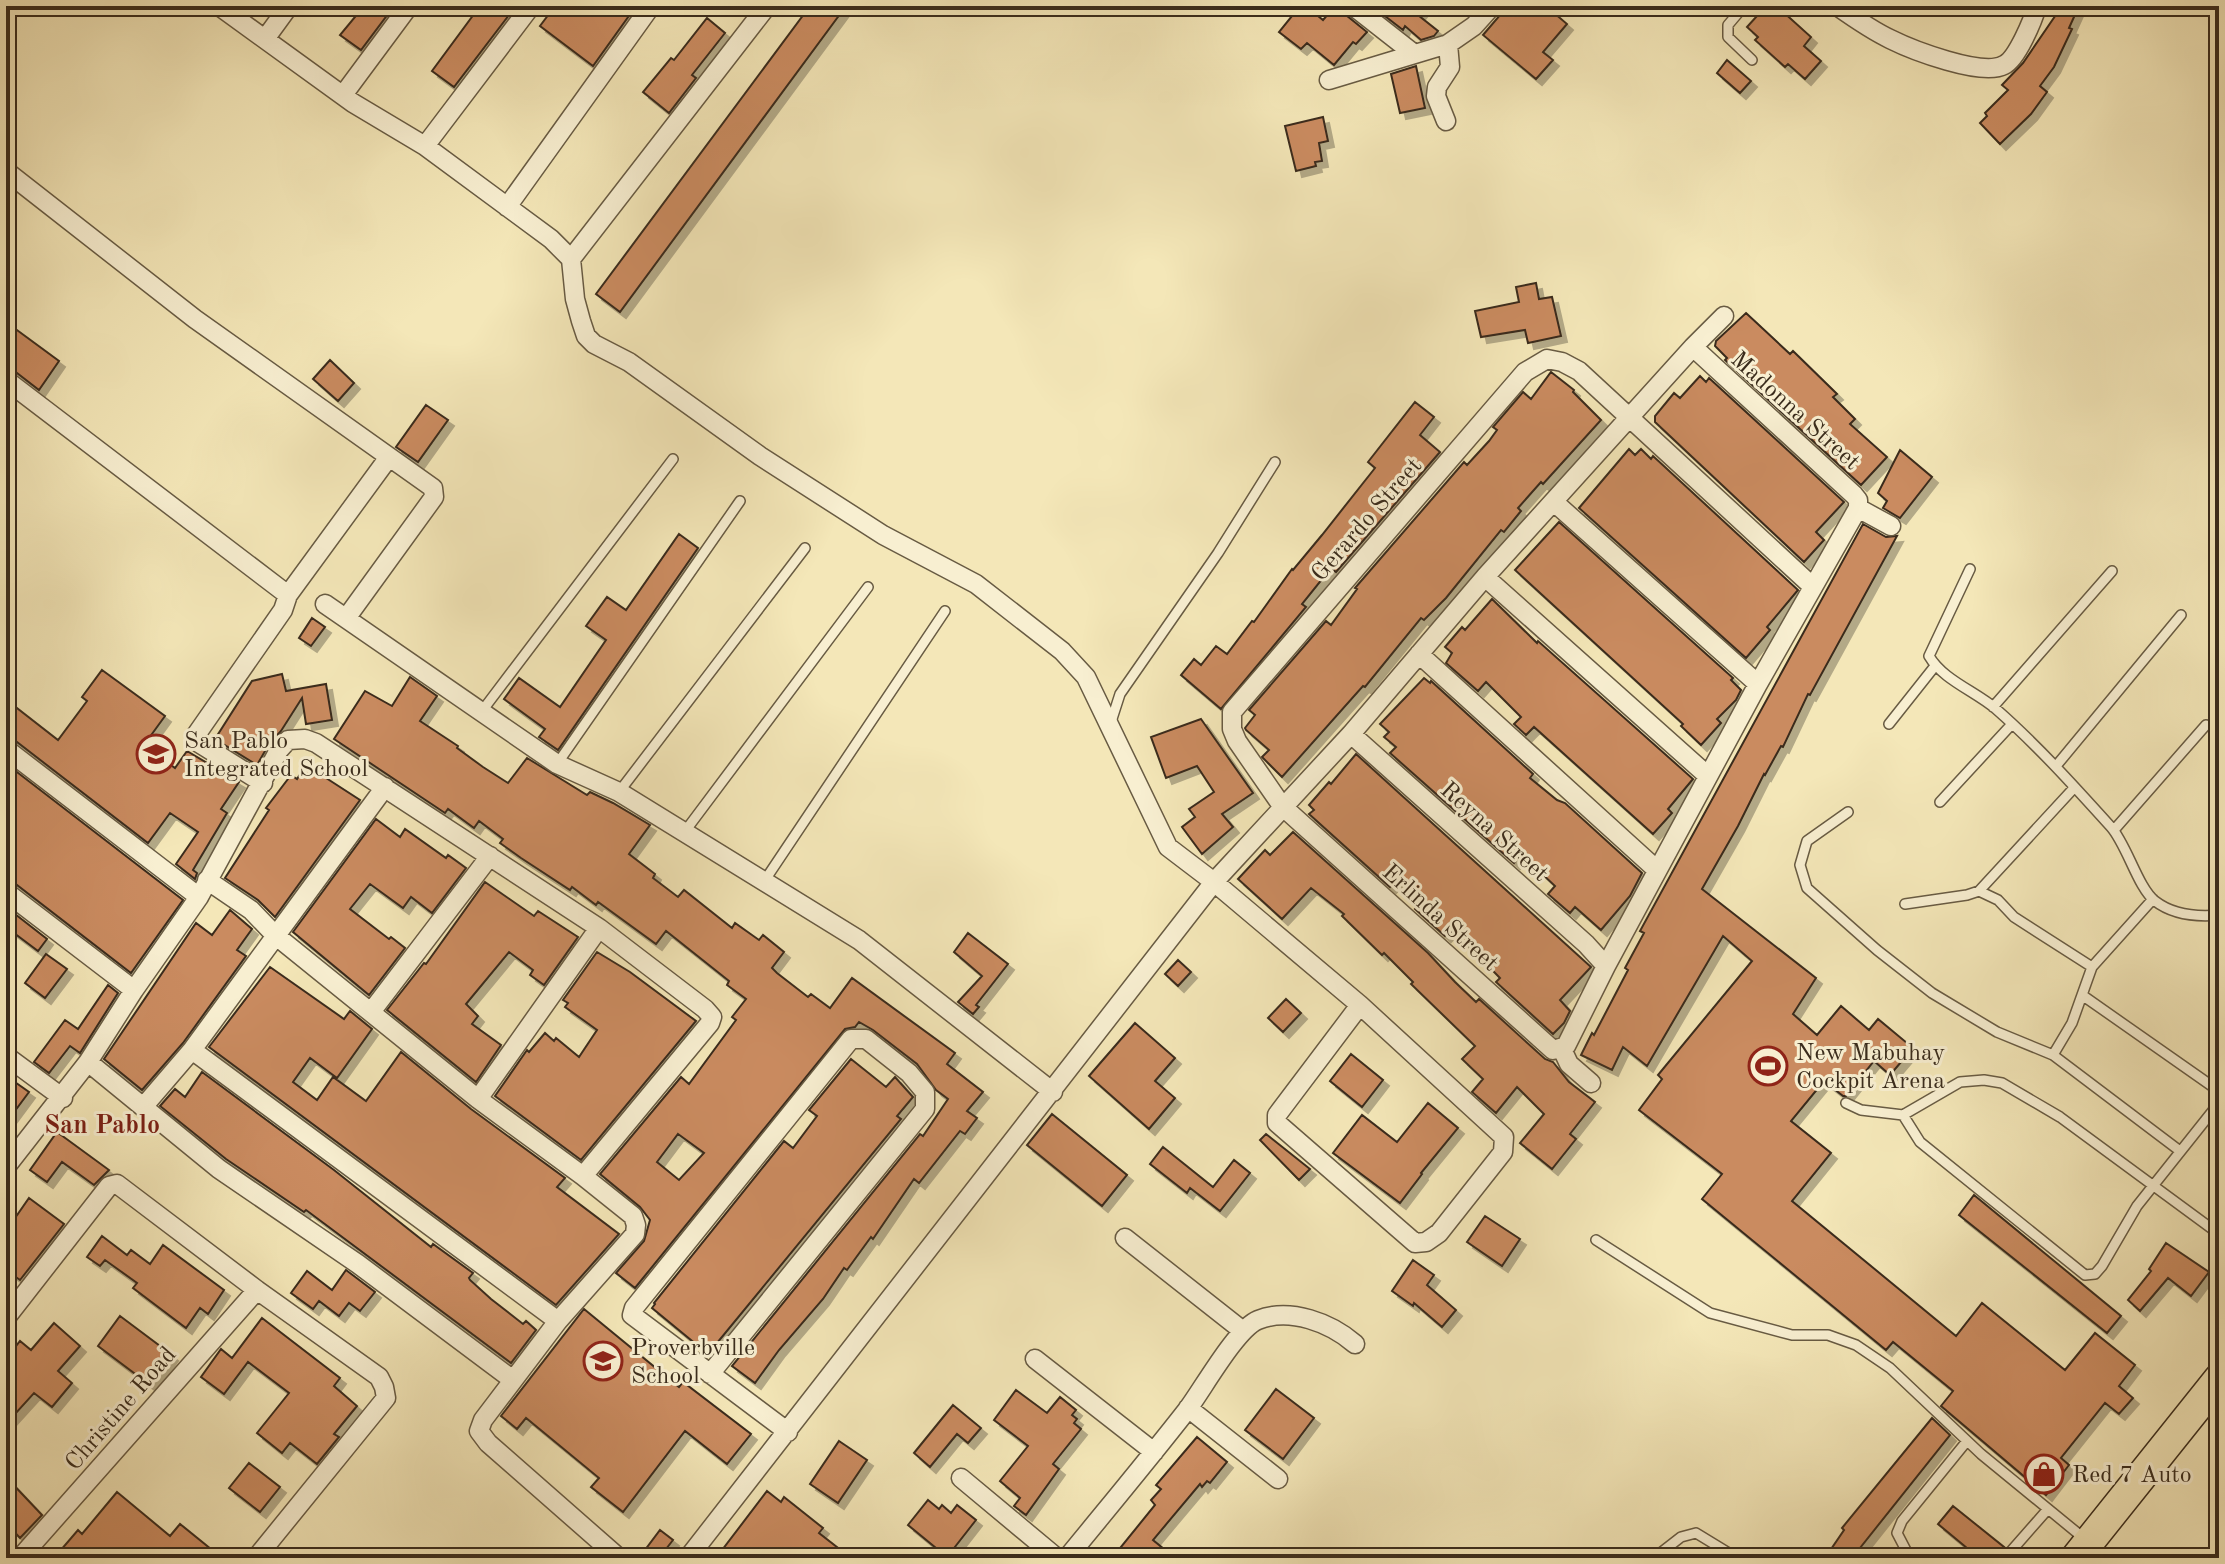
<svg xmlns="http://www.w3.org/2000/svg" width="2225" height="1564" font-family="'Old Standard TT',serif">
  <defs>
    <filter id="shadow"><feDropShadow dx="6" dy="6" stdDeviation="0" flood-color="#0004"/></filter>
  </defs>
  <rect width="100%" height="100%" fill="#f4e7b8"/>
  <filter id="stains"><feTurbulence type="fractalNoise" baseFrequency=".0025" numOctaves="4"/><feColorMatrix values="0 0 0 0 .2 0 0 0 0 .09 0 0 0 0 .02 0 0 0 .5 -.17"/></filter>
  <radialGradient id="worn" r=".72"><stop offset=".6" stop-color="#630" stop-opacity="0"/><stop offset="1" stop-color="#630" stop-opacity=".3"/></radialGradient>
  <!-- building -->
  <path fill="#ca8b60" stroke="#3a2c1c" stroke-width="2" fill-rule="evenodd" filter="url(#shadow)" d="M364 6H394L361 50 340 35Z
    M480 6H497L509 15 454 87 432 71Z
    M555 6H636L593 66 540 26Z
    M810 6H846L620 312 596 294Z
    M1300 6H1306L1323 20 1335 6H1341L1346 15 1367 32 1356 44 1353 42 1334 65 1307 43 1301 49 1279 32Z
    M1372 6H1425L1418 15 1438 31 1434 36 1421 40 1405 26 1403 30Z
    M1504 6H1546L1567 24 1543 52 1553 60 1536 79 1483 35 1501 14Z
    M1766 6H1770L1778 14 1781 10 1811 37 1804 46 1821 61 1805 79 1788 64 1785 67 1755 40 1758 37 1747 27Z
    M2062 6H2079L2069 28 2072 29 2054 67 2040 86 2047 92 2031 114 2000 144 1980 123 1987 116 1985 113 2008 90 2002 85 2023 63Z
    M707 18 725 33 692 75 696 78 669 113 643 92 671 58 674 60Z
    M1727 60 1751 81 1740 93 1717 73Z
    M1416 66 1425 108 1400 113 1391 74Z
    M1323 117 1328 141 1319 143 1322 161 1315 162 1316 166 1296 171 1285 126Z
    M1536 283 1539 299 1552 297 1561 336 1528 343 1525 330 1481 337 1475 311 1519 302 1516 287Z
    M1746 313 1790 354 1793 351 1837 394 1833 397 1855 419 1850 424 1887 457 1861 485 1725 360 1727 358 1715 346 1716 341Z
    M6 322 59 361 39 390 13 370 6 368Z
    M330 360 354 383 338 401 313 379Z
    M1551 372 1574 390 1573 392 1601 420 1543 484 1541 482 1518 508 1521 511 1504 532 1501 530 1446 598 1424 620 1421 618 1365 687 1363 686 1282 777 1262 757 1269 750 1246 730 1245 728 1255 715 1249 710 1326 621 1331 625 1357 589 1355 588 1464 462 1467 465 1489 441 1497 430 1493 427 1523 392 1531 399Z
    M1700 376 1706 382 1709 378 1844 502 1816 532 1824 540 1804 562 1655 422V416L1674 393 1680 398Z
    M1415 402 1434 417 1420 435 1440 452 1336 572 1331 568 1302 604 1306 607 1221 709 1181 675 1194 659 1201 665 1216 646 1227 654 1252 621 1254 622 1292 569 1293 570 1322 535 1375 468 1368 462Z
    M426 405 448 420 418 462 396 447Z
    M1629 449 1635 455 1641 449 1651 459 1653 456 1798 590 1767 627 1770 630 1746 658 1579 508Z
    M1900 450 1932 477 1900 518 1883 508 1887 501 1878 493Z
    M1559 522 1733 678 1731 680 1741 690 1736 700 1717 719 1721 723 1701 745 1681 726 1683 724 1515 570Z
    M1863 524 1886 537 1897 536 1810 695 1808 694 1783 747 1781 746 1765 775 1764 774 1738 826 1702 889 1816 978 1793 1014 1817 1035 1841 1006 1869 1030 1878 1019 1913 1048 1890 1075 1874 1061 1846 1096H1843L1824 1081 1791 1121 1831 1153 1792 1201 1956 1336 1982 1303 2065 1370 2095 1333 2135 1365 2119 1386 2133 1398 2119 1414 2105 1403 2061 1458 2069 1465 2046 1495 1941 1406 1953 1391 1893 1342 1886 1350 1702 1199 1722 1174 1639 1110 1662 1079 1658 1075 1752 961 1723 936 1647 1066 1623 1047 1612 1070 1581 1055 1592 1033 1594 1035 1628 970 1625 968 1644 933 1640 931Z
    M679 534 698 548 558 750 539 737 545 729 504 699 519 678 560 707 606 640 586 626 607 597 626 610Z
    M1492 599 1537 643 1538 641 1693 779 1668 809 1672 813 1653 834 1534 727 1526 735 1514 724 1521 717 1486 682 1478 691 1446 663 1452 653 1445 647 1462 627 1465 630Z
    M312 618 325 627 311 646 299 638Z
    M102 670 165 716 144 745 175 768 187 751 239 782 221 809 227 813 193 870 197 873 195 879 176 864 198 832 170 813 148 843 13 739 6 737V715L13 705 58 740 87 701 82 697Z
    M282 674 286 691 326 684 332 720 306 724 302 698 281 731 269 744 257 765 215 739 252 681Z
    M410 677 437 696 420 721 458 746 457 748 483 767 508 783 527 758 587 795 590 792 613 803 650 825 629 854 655 874 653 878 678 897 684 890 732 928 735 923 759 940 763 935 784 952 772 968 777 973 808 997 811 994 830 1008 852 978 955 1053 947 1064 983 1092 967 1111 977 1118 965 1134 960 1131 919 1183 914 1179 873 1239 871 1237 847 1270 844 1268 823 1299 779 1350 755 1383 732 1366 920 1134 923 1136 948 1099 936 1090 917 1064 873 1030 859 1022 855 1027 845 1029 635 1288 616 1273 644 1241 650 1220 640 1207 600 1174 681 1077 689 1084 736 1020 732 1017 746 999 727 985 729 981 666 931 656 944 598 902 596 905 572 887 570 890 521 858 500 843 503 839 479 821 474 828 448 809 445 813 334 739 365 691 392 706ZM678 1134 704 1153 679 1180 657 1162Z
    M1424 678 1430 683 1431 681 1533 774 1530 778 1557 800 1565 803 1642 873 1630 896 1601 930 1575 907 1570 913 1548 894 1555 886 1521 854 1514 863 1390 753 1396 747 1384 737 1389 732 1380 724Z
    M1201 719 1253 793 1222 814 1233 827 1202 854 1182 827 1195 817 1189 809 1214 792 1197 766 1166 778 1151 737Z
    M1356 754 1591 967 1560 1000 1570 1011 1564 1023 1553 1034 1496 982 1500 978 1464 941 1463 943 1450 931 1445 936 1415 909 1422 902 1398 879 1390 887 1309 814 1314 810 1309 805 1329 782 1331 784Z
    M306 765 360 800 275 917 258 900 225 878 269 810 266 808 291 775 297 779Z
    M13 769 183 900 131 973 13 882 6 880V778Z
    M376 819 400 837 405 829 446 858 448 855 466 868 432 913 411 897 403 908 370 884 350 909 389 939 391 937 405 948 369 995 293 932Z
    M1293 832 1428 953 1455 982 1476 1002 1479 999 1545 1059 1553 1062 1569 1082 1595 1102 1570 1134 1576 1139 1552 1169 1520 1143 1544 1114 1517 1087 1496 1113 1472 1092 1483 1079 1462 1059 1475 1046 1411 984 1413 982 1384 953 1382 955 1342 916 1344 914 1311 888 1282 919 1238 879 1265 850 1270 855Z
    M485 882 534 916 538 911 578 937 544 985 530 975 533 970 509 952 466 1004 478 1016 472 1024 501 1045 476 1082 387 1010 424 963 426 964Z
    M6 907 47 939 38 951 6 927Z
    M230 910 252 929 237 950 246 956 183 1043 142 1090 104 1059 196 923 212 935Z
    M968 933 1008 964 976 1005 979 1007 973 1014 958 1002 982 976 954 952Z
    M597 952 630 972 696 1021 581 1160 495 1096 527 1050 529 1052 545 1033 554 1041 556 1038 579 1057 597 1030 565 1007 568 1003 563 1000Z
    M46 954 67 969 45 998 25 983Z
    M1178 960 1191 972 1178 986 1165 974Z
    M270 967 344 1019 350 1011 372 1029 337 1078 310 1058 293 1082 317 1100 333 1077 366 1101 401 1052 471 1109 565 1178 557 1187 619 1234 556 1305 209 1047Z
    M108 985 118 993 80 1053 70 1046 49 1073 34 1062 65 1020 78 1029Z
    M1286 999 1301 1013 1283 1032 1268 1018Z
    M1135 1023 1175 1058 1155 1081 1175 1098 1149 1129 1089 1076Z
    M1351 1054 1383 1080 1362 1107 1330 1081Z
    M851 1059 886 1087 895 1077 913 1097 897 1116 901 1119 708 1354 652 1308 655 1304 654 1303 784 1141 793 1148 817 1116 809 1110Z
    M202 1072 334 1170 431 1247 433 1244 473 1273 469 1278 470 1280 491 1299 523 1324 526 1321 536 1330 511 1363 306 1210 304 1212 226 1159 160 1106 175 1089 185 1097Z
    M12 1080 29 1092 6 1123V1088Z
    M1428 1103 1458 1128 1421 1173 1422 1174 1400 1203 1333 1153 1362 1115 1397 1142Z
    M1052 1114 1127 1175 1102 1206 1027 1145Z
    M57 1132 109 1170 94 1185 62 1162 47 1182 30 1170Z
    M1266 1134 1310 1169 1299 1180 1260 1140Z
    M1163 1147 1213 1187 1234 1160 1250 1173 1220 1211 1190 1188 1187 1193 1150 1164Z
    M1974 1195 2121 1316 2107 1333 1959 1215Z
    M29 1198 64 1224 20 1280 6 1270V1231Z
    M1485 1216 1520 1239 1502 1266 1467 1242Z
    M102 1236 127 1255 131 1250 150 1264 163 1245 224 1290 208 1314 200 1308 186 1328 133 1288 137 1283 105 1260 100 1266 87 1257Z
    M2166 1243 2209 1272 2191 1296 2168 1278 2140 1311 2128 1300 2151 1271 2149 1269Z
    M1413 1260 1434 1275 1427 1285 1456 1310 1442 1327 1414 1303 1413 1306 1392 1291Z
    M346 1270 375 1292 360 1311 349 1303 339 1316 319 1301 313 1309 291 1293 307 1271 332 1290Z
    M584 1309 679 1387 683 1382 751 1434 727 1464 685 1431 623 1512 591 1487 599 1478 526 1418 517 1429 501 1416Z
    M120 1316 172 1355 150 1385 98 1346Z
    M262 1318 340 1378 334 1386 357 1406 334 1434 339 1437 317 1464 290 1443 282 1453 257 1433 289 1393 248 1362 224 1394 201 1377 221 1349 232 1358Z
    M54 1323 80 1346 58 1371 72 1383 52 1407 34 1393 6 1424V1359L20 1341 31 1350Z
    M1276 1389 1314 1418 1283 1459 1245 1430Z
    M1016 1390 1047 1413 1060 1397 1076 1410 1072 1415 1077 1419 1074 1423 1081 1429 1053 1464 1059 1469 1026 1515 1014 1506 1020 1498 1000 1481 1028 1446 994 1420Z
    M953 1405 981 1428 968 1443 957 1434 930 1467 914 1453Z
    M1932 1418 1950 1435 1852 1558H1825L1844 1530 1842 1528Z
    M1197 1437 1227 1462 1210 1483 1207 1481 1202 1487 1200 1484 1153 1540 1175 1558H1112L1155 1505 1151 1500 1161 1489 1156 1485Z
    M839 1441 867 1460 838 1503 810 1484Z
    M249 1463 280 1487 260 1512 229 1488Z
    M6 1477 42 1515 20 1538 6 1523Z
    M767 1491 781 1502 784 1497 823 1528 819 1533 851 1558H716Z
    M117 1492 170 1536 180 1524 222 1558H54L78 1530 82 1534Z
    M928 1500 939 1509 942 1505 951 1513 957 1505 976 1520 947 1557 908 1525Z
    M1953 1506 2004 1547 1995 1558H1979L1938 1524Z
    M660 1530 673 1540 659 1558H639Z"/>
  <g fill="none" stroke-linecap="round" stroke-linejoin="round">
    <!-- service casing -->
    <g stroke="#685b43" stroke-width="12">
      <path id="service" d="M1744 6 1728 25V37L1752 60
        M1970 569 1929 656C1943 680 1975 691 1996 709 2037 745 2074 786 2111 827 2127 845 2138 888 2155 901 2173 915 2197 917 2219 915
        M1993 707 2112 571
        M482 711 673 459
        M1889 724 1935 666
        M1110 725 1120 694 1218 553 1275 462
        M557 764 740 501
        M2056 766 2181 615
        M619 792 805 548
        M1940 802 2012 724
        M1848 812 1807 841 1800 865 1807 888 1877 950 1932 993 1997 1032 2053 1055 2180 1151
        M2114 830 2206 725
        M683 834 868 587
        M763 883 945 611
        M1979 891 2073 789
        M1905 904 1967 895 1979 891 1998 900 2014 917 2092 967
        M2082 995 2219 1091
        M2053 1055 2072 1023 2092 967 2153 899
        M1846 1103 1861 1110 1903 1115 1960 1082 1984 1080 2002 1083 2060 1117 2219 1234
        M1903 1115 1920 1142 2085 1275 2095 1274 2102 1266 2137 1206 2219 1103
        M1596 1240 1710 1313 1792 1335H1828L1856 1345 1890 1368 1981 1454 2086 1540
        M1654 1558 1681 1537 1696 1533 1737 1558
        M1910 1558 1897 1533 1902 1521 1967 1441
        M2005 1558 2048 1509"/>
    </g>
    <!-- minor casing -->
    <g stroke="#685b43" stroke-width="21">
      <path id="minor" d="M219 6 353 103 425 146 551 239 571 259
        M767 6 571 259 575 299 581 321 586 336 594 344 629 362 760 456 883 535 976 584 1062 651 1086 677 1168 847 1214 882 1360 1005 1504 1137 1503 1152 1439 1233 1426 1242 1415 1243 1277 1123V1115L1360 1005
        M1353 6 1413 53
        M1837 6C1854 18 1871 30 1890 39 1912 50 1982 77 2004 65 2017 59 2033 20 2037 6
        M265 39 289 6
        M1329 80 1448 44 1474 26 1492 6
        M343 95 409 6
        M1446 121 1436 96 1437 87 1450 67 1448 44
        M425 146 531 6
        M6 171 195 319 433 488 434 497 347 617
        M507 207 651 6
        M1693 347 1724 316
        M6 380 288 595
        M1554 502 1758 684
        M1858 508 1891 526
        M1485 577 1708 776
        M325 604 557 764 619 792 859 940 1053 1092
        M1419 654 1657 870
        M1351 734 1586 944 1606 966
        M6 749 199 897
        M263 783 199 743 196 735 283 610 288 595 389 457
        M207 880 251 910 275 935 478 1099 583 1176 633 1216 636 1225 635 1234 558 1321 483 1420 479 1431 488 1443 619 1558
        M6 892 134 990
        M371 1012 490 856
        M1562 1049 1569 1064 1591 1083
        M192 1050 558 1321
        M6 1056 63 1098
        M88 1062 219 1169 358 1264 513 1380
        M478 1099 599 928
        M144 1106 192 1050 385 787
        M6 1167 88 1062 134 990 199 897 279 750 288 740 305 739 316 743 599 928 705 1009 712 1017 710 1023 583 1176
        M1125 1238 1243 1331
        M6 1318 109 1186 117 1184 257 1290 379 1377 384 1387 386 1398 256 1558
        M1035 1359 1154 1452
        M710 1374 925 1109V1092L909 1073 866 1039H851L634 1308 632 1315 788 1432
        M1188 1408 1278 1479
        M961 1478 1057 1558
        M20 1558 257 1290
        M442 1558H450
        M688 1558 1214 882 1351 734 1485 577 1693 347 1854 495 1858 500V508L1758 684 1606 966 1566 1046 1553 1050 1282 806 1237 741 1232 729V712L1525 372 1547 359 1562 362 1579 371 1812 586
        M1067 1558C1107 1509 1148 1460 1187 1410 1203 1389 1236 1329 1258 1320 1290 1307 1331 1323 1355 1344"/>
    </g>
    <!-- trunk casing -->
    <g stroke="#3a2c1c" stroke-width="33">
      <path id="trunk" d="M2076 1558 2219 1379"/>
    </g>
    <!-- service -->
    <use href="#service" stroke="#f8efd1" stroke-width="9"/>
    <!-- minor -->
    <use href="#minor" stroke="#f8efd1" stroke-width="18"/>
    <!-- trunk -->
    <use href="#trunk" stroke="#f4e7b8" stroke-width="30"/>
  </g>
  <!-- icons -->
  <defs>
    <g id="school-ring" transform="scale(2)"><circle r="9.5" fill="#f8efd1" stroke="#8f2418" stroke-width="1.5"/><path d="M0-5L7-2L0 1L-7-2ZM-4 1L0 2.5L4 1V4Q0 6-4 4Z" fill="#8f2418"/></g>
    <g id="stadium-ring" transform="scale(2)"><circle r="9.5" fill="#f8efd1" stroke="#8f2418" stroke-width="1.5"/><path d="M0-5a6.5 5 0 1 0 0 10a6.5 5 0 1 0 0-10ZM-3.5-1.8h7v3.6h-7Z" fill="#8f2418"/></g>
    <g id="shop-ring" transform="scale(2)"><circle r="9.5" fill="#f8efd1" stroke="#8f2418" stroke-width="1.5"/><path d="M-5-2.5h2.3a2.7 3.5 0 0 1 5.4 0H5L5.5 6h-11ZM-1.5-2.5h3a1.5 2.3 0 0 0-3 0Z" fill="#8f2418"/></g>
  </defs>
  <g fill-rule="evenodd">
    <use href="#school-ring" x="156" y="754"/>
    <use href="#stadium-ring" x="1768" y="1066"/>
    <use href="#school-ring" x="603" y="1361"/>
    <use href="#shop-ring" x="2044" y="1474"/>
  </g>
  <g text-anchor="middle" stroke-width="6" stroke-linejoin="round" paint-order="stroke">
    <!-- street labels -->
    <g font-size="24" fill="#3a2c1c" stroke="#f8efd1">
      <text transform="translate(1796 410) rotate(42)" y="8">Madonna Street</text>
      <text transform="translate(1366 519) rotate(-49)" y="8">Gerardo Street</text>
      <text transform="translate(1495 831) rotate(42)" y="8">Reyna Street</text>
      <text transform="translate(1441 917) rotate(42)" y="8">Erlinda Street</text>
      <text transform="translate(120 1408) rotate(-49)" y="8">Christine Road</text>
    </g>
    <!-- poi labels -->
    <g font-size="24" fill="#3a2c1c" stroke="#f8efd1" text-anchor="start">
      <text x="184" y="748">San Pablo<tspan x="184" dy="28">Integrated School</tspan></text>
      <text x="1796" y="1060">New Mabuhay<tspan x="1796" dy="28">Cockpit Arena</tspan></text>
      <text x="631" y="1355">Proverbville<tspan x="631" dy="28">School</tspan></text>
      <text x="2072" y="1482">Red 7 Auto</text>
    </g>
    <!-- neighbourhood labels -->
    <g font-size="26" font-weight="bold" fill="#7a1f14" stroke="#f8efd1">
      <text x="102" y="1133">San Pablo</text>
    </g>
  </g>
  <!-- margin -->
  <rect width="2225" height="1564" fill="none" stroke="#f4e7b8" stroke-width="32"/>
  <rect x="8" y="8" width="2209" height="1548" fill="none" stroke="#3a2c1c" stroke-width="4"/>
  <rect x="16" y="16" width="2193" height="1532" fill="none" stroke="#3a2c1c" stroke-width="2"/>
  <rect width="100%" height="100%" filter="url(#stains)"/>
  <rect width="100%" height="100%" fill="url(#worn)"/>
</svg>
